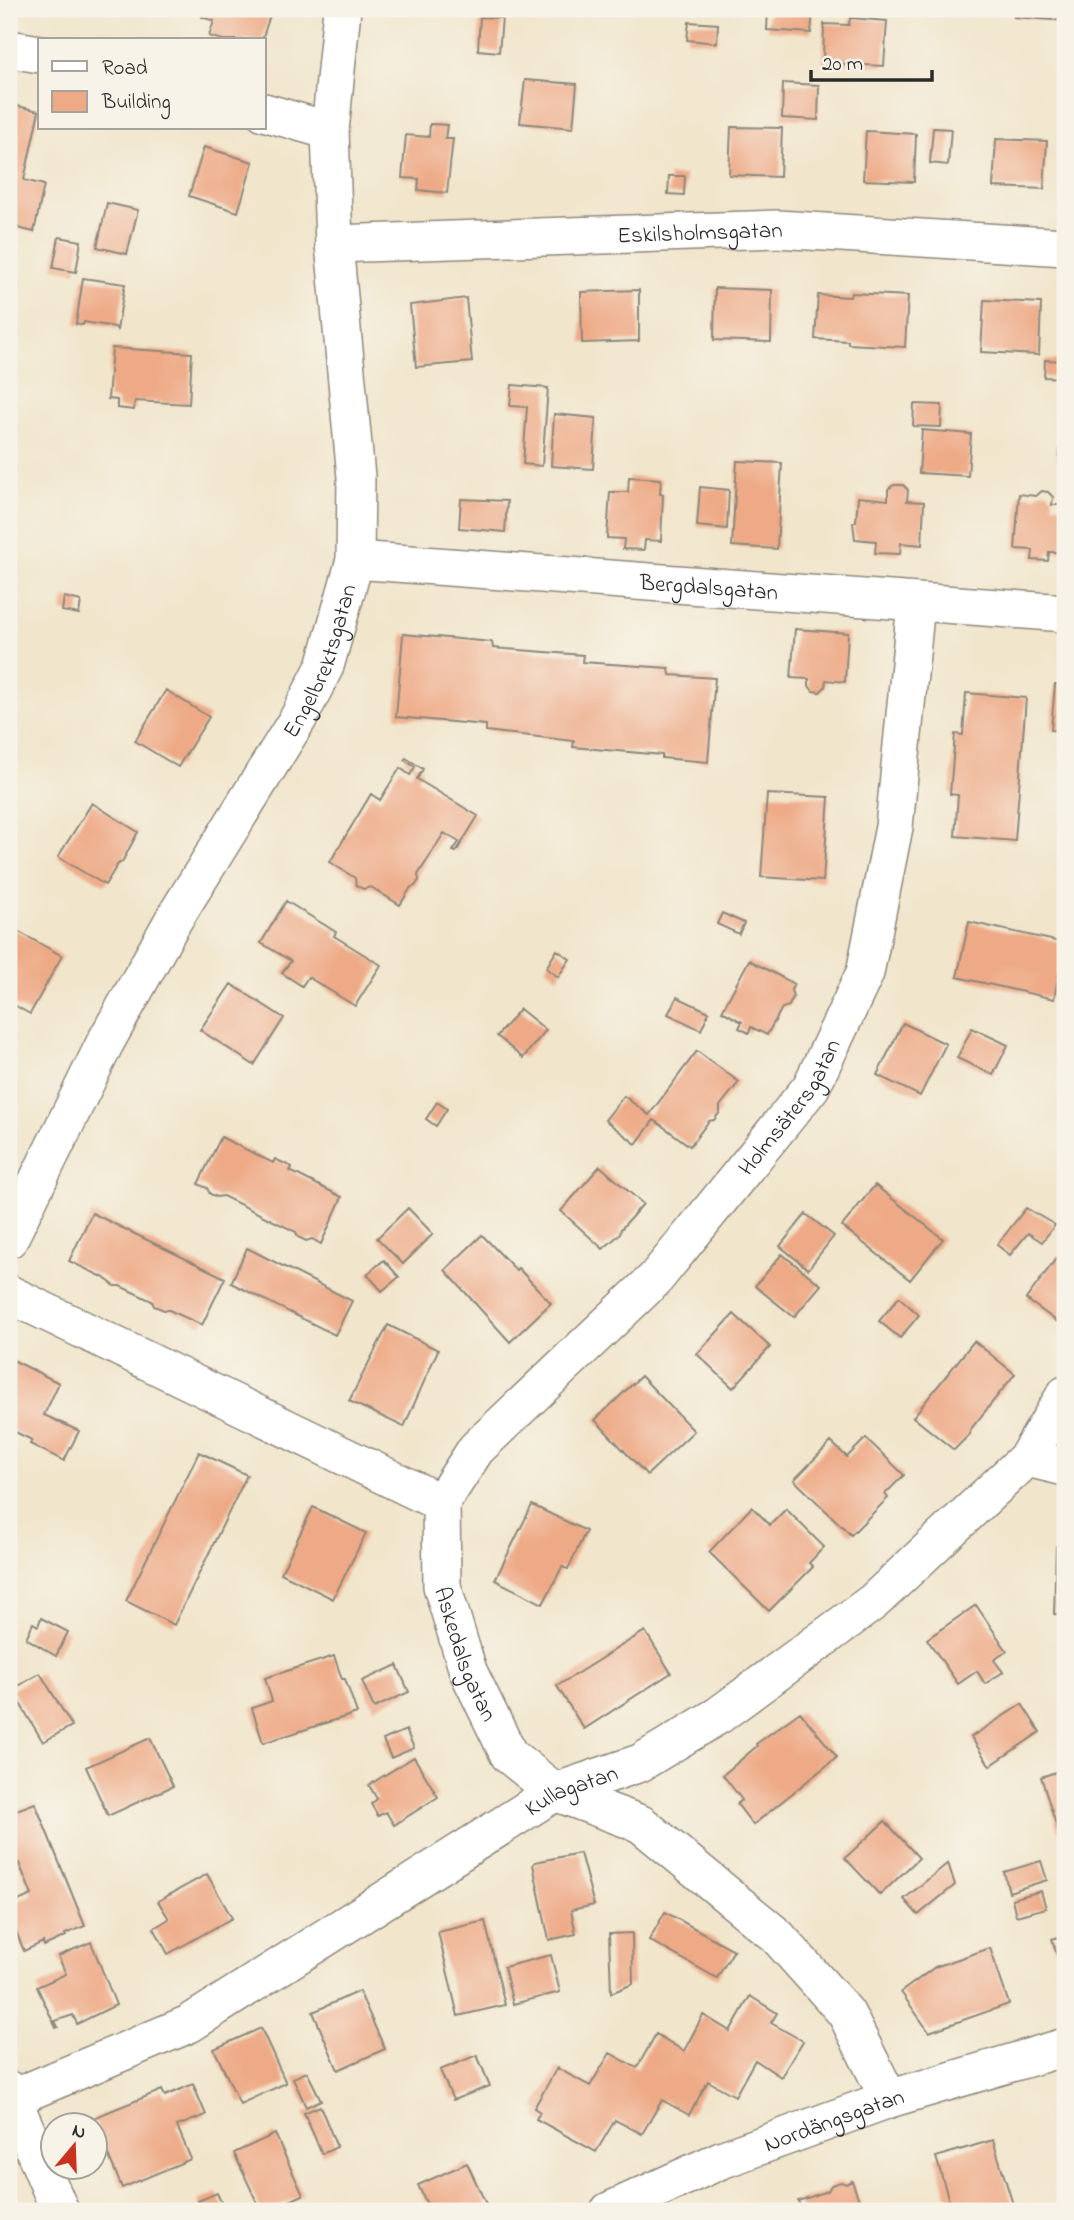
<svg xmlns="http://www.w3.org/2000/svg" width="1074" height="2220" font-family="'Indie Flower',sans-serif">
  <rect width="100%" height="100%" fill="#f7f3e8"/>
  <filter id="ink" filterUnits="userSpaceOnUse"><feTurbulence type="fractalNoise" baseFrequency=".0143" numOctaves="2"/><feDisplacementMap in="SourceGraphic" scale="14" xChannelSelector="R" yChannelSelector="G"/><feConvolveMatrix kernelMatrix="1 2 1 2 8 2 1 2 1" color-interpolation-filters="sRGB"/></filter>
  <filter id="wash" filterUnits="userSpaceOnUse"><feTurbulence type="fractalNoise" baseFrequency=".00686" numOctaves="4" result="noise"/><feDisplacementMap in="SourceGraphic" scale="28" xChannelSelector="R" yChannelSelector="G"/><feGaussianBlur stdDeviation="1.57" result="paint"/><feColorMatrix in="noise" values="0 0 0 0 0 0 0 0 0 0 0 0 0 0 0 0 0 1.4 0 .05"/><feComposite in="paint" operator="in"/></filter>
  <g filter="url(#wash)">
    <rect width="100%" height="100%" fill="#f1e5cb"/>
    <g id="blocks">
      <!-- building -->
      <path fill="#eeaa87" d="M205 9H272L262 40H223L209 36 214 21 202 17Z
        M768 9H813L811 33 767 30Z
        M885 9H935L934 14 885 12Z
        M1014 9H1065V21L1014 17Z
        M480 17 502 18 499 52 478 50Z
        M850 18 887 21 884 66 823 63 824 24 849 25Z
        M689 22 718 24 717 43 687 40Z
        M525 80 577 84 573 128 520 123Z
        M783 83 819 85 818 120 782 118Z
        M9 104 39 111 24 180 44 185 34 232 9 226Z
        M430 124 447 125 445 139H453L447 193 418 190 419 179 402 178 406 135 429 137Z
        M731 127 782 128 780 177 729 175Z
        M933 128 951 129 948 165 930 163Z
        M866 131 916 134 914 182 863 180Z
        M996 139 1047 141 1044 189 993 187Z
        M204 147 253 162 238 212 189 196Z
        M669 176H685L684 195 668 194Z
        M107 203 138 210 127 254 97 247Z
        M59 237 81 241 76 272 53 268Z
        M83 278 125 284 117 330 115 327 84 322 83 325 76 324Z
        M715 288 772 290 771 342 714 340Z
        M639 290V341L582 343 581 292Z
        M851 293 908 296 905 347 848 344V341L815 339 818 295 850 297Z
        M466 298 472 362 416 367 410 305Z
        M984 300 1041 303 1039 355 981 352Z
        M112 348 192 353 189 404 135 401 134 410 117 408V400L108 399Z
        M1045 360 1065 361V378L1044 377Z
        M512 385 548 388 542 466 523 464 527 407 510 406Z
        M914 404 942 405 941 427 913 426Z
        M554 414 596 418 593 469 551 466Z
        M922 430 971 434 968 476 919 473Z
        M1061 431H1065V464L1059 463Z
        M737 461 782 463 777 549 732 546Z
        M629 477 661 479 660 494H663L661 541 645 540 644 550 623 549 624 539 607 538 610 492H628Z
        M894 485H903L908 490 907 501 924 502 922 545 901 543 900 554 875 553 876 541 855 539 853 523 856 521 858 497 888 500V489Z
        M700 487 729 490 727 529 697 526Z
        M1042 491 1048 492 1053 497 1052 505H1065V552H1049L1048 561 1032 560 1033 550 1015 549 1019 494 1036 496Z
        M461 499 507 501 505 532 459 528Z
        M64 597 81 601 79 614 62 611Z
        M795 629 848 633 845 682 826 680 825 687 820 692 813 691 809 686V679L791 678Z
        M403 634 492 642 493 648 583 655 582 662 669 668 670 675 715 678 708 762 662 758V755L573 747 574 741 486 731V725L396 717Z
        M1055 684 1065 685V731L1051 730Z
        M166 690 209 717 178 767 135 741Z
        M966 693 1026 698 1015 841 955 836 958 795 950 794 955 734 963 735Z
        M406 758 423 769 417 779 478 816 456 852 453 851 459 842 444 833 418 875 419 880 415 886 411 887 400 905 371 887 363 889 356 885 355 878 330 862 371 794 380 800 400 768 410 775 415 767 404 760Z
        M767 794 829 797 823 881 761 877Z
        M92 803 138 832 122 862 118 864 105 885 58 857Z
        M286 901 336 932 334 936 381 965 355 1006 308 977 302 986 282 973 291 961 261 943Z
        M722 913 744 923 739 934 717 924Z
        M969 922 1065 943 1054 999 957 977Z
        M14 929 62 956 30 1014 9 1002V939Z
        M557 950 570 959 558 977 546 968Z
        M749 960 794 984 791 990 793 997 789 1006 782 1008 767 1035 751 1027 749 1033 739 1028 742 1022 722 1011Z
        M231 984 284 1018 254 1065 200 1030Z
        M677 997 709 1012 701 1030 668 1014Z
        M520 1009 546 1030 523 1058 497 1036Z
        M903 1023 946 1044 920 1096 877 1075Z
        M972 1028 1008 1045 993 1075 957 1058Z
        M697 1051 739 1082 720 1106V1112L714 1120 709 1121 690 1146 654 1120 636 1144 605 1120 624 1096 649 1115Z
        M437 1102 447 1109 436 1126 426 1119Z
        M221 1137 273 1163 275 1159 292 1167 290 1171 342 1197 321 1244 312 1239 306 1241 298 1237 296 1232 223 1196 217 1197 210 1194 207 1188 198 1184Z
        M600 1166 643 1204 621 1229 620 1234 603 1249 561 1211Z
        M875 1185 943 1239 910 1280 842 1226Z
        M408 1208 433 1234 403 1264 377 1238Z
        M1026 1208 1055 1225 1042 1242 1028 1233 1010 1255 997 1245Z
        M92 1213 225 1278 202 1325 169 1310H164L154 1306 152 1301 120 1286H115L103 1277 69 1261Z
        M806 1214 834 1236 808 1269 780 1246Z
        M482 1235 516 1270 518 1268 551 1303 510 1342 445 1270Z
        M247 1248 352 1301 335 1335 231 1283Z
        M782 1254 821 1285 794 1317 755 1286Z
        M1058 1256 1065 1261V1312L1058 1322 1026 1299Z
        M384 1260 399 1277 382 1291 367 1274Z
        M899 1297 919 1315 900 1338 879 1321Z
        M734 1314 770 1347 733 1388 697 1354Z
        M388 1325 438 1350 404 1427 349 1401Z
        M974 1341 1015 1374 970 1430V1434L954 1450 913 1417Z
        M11 1359 59 1383 44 1415 79 1431 64 1461 30 1444 32 1440 9 1429V1363Z
        M641 1376 694 1431 647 1475 595 1420Z
        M866 1438 904 1475 885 1494 888 1498 851 1535 794 1480 831 1442 847 1457Z
        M199 1452 247 1475 174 1625 126 1601Z
        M532 1505 586 1531 568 1569 562 1567 543 1604 495 1580Z
        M313 1507 366 1533 333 1599 281 1573Z
        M752 1507 770 1525 786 1509 824 1547 809 1563 813 1567 769 1611 709 1552Z
        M1056 1546 1065 1547V1615L1054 1614Z
        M976 1605 1007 1651 994 1660 1003 1672 985 1684 977 1671 958 1684 927 1639Z
        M41 1618 68 1632 56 1656 26 1638 33 1623 38 1626Z
        M645 1631 671 1673 584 1729 557 1686Z
        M334 1656 342 1679H345L357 1713 263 1743 252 1708 272 1701 265 1678Z
        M397 1665 409 1692 374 1708 362 1681Z
        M40 1673 72 1726 43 1742 12 1690Z
        M1022 1704 1040 1732 990 1766 971 1737Z
        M800 1712 837 1757 753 1825 737 1804 742 1800 723 1775 757 1746 756 1744Z
        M406 1730 414 1748 391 1758 383 1740Z
        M150 1738 173 1786 108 1816 86 1767Z
        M414 1757 438 1797 394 1825 386 1812 378 1816 371 1804 377 1799 369 1785Z
        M1065 1769V1828L1058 1831 1041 1777Z
        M35 1803 85 1926 65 1934 66 1936 44 1946 43 1942 24 1951 9 1914V1905L32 1895 19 1863 9 1867V1811L13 1809 14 1811Z
        M885 1821 919 1858 880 1895 845 1858Z
        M580 1853 594 1905 571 1910 576 1934 549 1940 533 1865 535 1862Z
        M1041 1861 1047 1880 1009 1892 1004 1872Z
        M948 1863 955 1885 918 1915 904 1899Z
        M207 1874 232 1918 168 1954 154 1928 169 1919 158 1901Z
        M1041 1891 1046 1908 1016 1916 1012 1899Z
        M665 1912 734 1950 717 1978 649 1940Z
        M485 1921 505 2005 458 2016 438 1932Z
        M632 1933 633 1984 611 1993 609 1934Z
        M1065 1935V1981L1052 1939Z
        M91 1942 116 2005 77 2024 73 2015 55 2021 58 2027 56 2028 37 1987 66 1974 58 1956Z
        M990 1948 1009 2004 929 2032 901 1992 935 1967Z
        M551 1955 560 1992 513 2004 504 1967Z
        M359 1991 385 2049 338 2070 313 2012Z
        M750 1996 777 2013 771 2023 803 2041 781 2077 755 2060 735 2096 708 2081 689 2115 662 2100 642 2134 615 2120 596 2152 536 2119 540 2112 534 2108 557 2068 590 2086 610 2053 637 2068 656 2034 684 2051 703 2015 730 2031Z
        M261 2028 286 2083 240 2104 214 2049Z
        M477 2055 490 2086 453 2100 440 2070Z
        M307 2072 321 2100 306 2107 293 2078Z
        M193 2084 206 2115 177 2126 191 2159 122 2188 93 2118 162 2090 165 2096Z
        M320 2106 337 2147 322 2154 304 2113Z
        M275 2134 303 2195 268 2211H261L234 2153Z
        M993 2140 1015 2211H952L936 2157Z
        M467 2163 487 2206 485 2208 487 2211H430L418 2185Z
        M852 2181 863 2211H802L798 2201 828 2191 831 2185 841 2182 846 2184Z
        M217 2193 225 2211H203L198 2201Z"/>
    </g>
  </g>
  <g filter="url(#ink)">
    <use href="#blocks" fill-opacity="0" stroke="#8e887b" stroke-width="2"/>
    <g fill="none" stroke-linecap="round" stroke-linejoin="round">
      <!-- street casing -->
      <g stroke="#8e887b" stroke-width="40">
        <g id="street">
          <path d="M9 49 40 54"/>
          <path d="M264 112 330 131"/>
          <path id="s1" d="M334 244 777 229 1065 247"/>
          <path id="s2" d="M355 560 1065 613"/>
          <path id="s3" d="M9 1239 105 1043 174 919 299 717 325 666 355 560 356 477 334 244 330 131 342 9"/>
          <path id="s4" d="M9 1294 441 1503 442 1586 468 1671 509 1755 555 1792 641 1824 777 1936 846 2013 889 2099"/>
          <path d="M1027 1458 1065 1467"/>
          <path id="s5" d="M441 1503 476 1449 655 1279 811 1087 865 973 894 827 916 603"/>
          <path d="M9 2090 60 2211"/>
          <path id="s6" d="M13 2098 189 2024 555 1792 640 1763 719 1715 873 1602 1027 1458 1065 1395"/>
          <path id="s7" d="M609 2211 721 2160 889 2099 1065 2047"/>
        </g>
      </g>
      <!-- street -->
      <use href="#street" stroke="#fff" stroke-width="37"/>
    </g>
  </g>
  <g text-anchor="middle" stroke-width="5" stroke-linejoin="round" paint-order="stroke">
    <!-- street labels -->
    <g font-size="23" fill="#2b2b2b" stroke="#f7f3e8">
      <text dy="8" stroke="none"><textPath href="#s1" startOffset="366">Eskilsholmsgatan</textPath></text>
      <text dy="8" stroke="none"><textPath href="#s2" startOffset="355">Bergdalsgatan</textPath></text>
      <text dy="8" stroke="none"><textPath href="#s3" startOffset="658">Engelbrektsgatan</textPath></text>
      <text dy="8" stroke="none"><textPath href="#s5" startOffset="530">Holmsätersgatan</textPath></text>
      <text dy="8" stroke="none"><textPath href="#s4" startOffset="635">Askedalsgatan</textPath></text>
      <text dy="8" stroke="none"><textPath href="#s6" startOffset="640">Kullagatan</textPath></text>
      <text dy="8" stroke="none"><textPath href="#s7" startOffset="243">Nordängsgatan</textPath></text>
    </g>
  </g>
  <!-- margin -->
  <rect width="1074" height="2220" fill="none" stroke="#f7f3e8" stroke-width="35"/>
  <!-- legend -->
  <rect x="38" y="38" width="228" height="91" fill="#f7f3e8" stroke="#a5a39c" stroke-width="2"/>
  <rect x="52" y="61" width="35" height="10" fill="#ffffff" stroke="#a5a39c" stroke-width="2"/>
  <text x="102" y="74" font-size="21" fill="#2b2b2b">Road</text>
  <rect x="52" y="91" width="35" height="21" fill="#eeaa87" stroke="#a5a39c" stroke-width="2"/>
  <text x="102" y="108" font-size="21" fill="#2b2b2b">Building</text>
  <!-- north arrow -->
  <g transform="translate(74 2146) rotate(19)"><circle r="33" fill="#f7f3e8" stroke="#a5a39c" stroke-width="2"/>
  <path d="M0-5L12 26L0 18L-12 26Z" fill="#c8321e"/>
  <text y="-10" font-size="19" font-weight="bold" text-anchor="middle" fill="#2b2b2b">N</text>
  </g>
  <!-- scale -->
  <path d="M811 70v10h121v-10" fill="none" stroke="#2b2b2b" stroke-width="3.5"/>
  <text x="822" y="70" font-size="21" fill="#2b2b2b" stroke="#f7f3e8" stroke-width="5" paint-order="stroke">20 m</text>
</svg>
